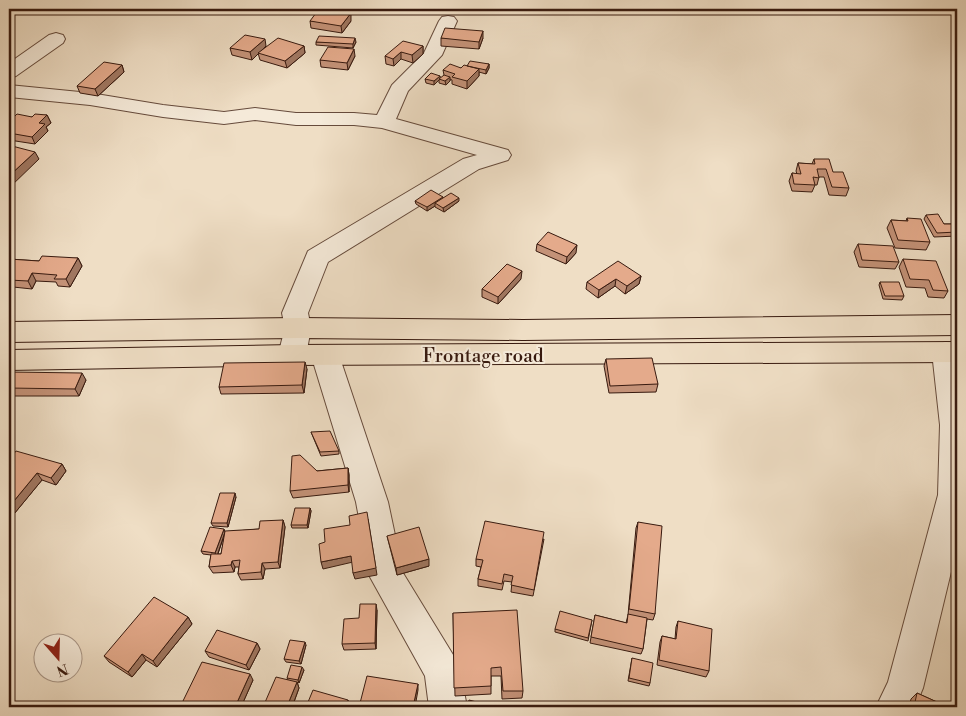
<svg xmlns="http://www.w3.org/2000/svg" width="966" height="716" font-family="'Libre Bodoni',serif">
  <rect width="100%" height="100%" fill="#efdec5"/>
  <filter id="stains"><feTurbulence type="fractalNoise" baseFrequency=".004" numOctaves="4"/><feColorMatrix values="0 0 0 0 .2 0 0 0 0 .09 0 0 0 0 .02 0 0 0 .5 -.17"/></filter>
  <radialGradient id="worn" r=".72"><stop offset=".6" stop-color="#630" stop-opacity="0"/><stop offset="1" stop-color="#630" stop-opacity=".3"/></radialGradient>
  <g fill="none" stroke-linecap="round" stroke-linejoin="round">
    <!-- minor casing -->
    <g stroke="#664b3c" stroke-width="2">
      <path id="minor" d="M448 16 454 17 457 21 442 55 408 91 396 119 508 150 511 155 508 160 479 169 328 262 308 313 311 328 306 355 302 362 292 365 282 362 278 355 285 328 282 313 308 251 463 159 477 155 382 128 354 125H296L255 120 224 124 163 117 90 105 9 97V85L90 93 163 105 224 112 255 108 296 113H354L377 115 392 85 424 53 439 21 442 17Z
        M56 33 63 35 65 39 63 43 16 76 9 78V63L49 35Z
        M946 342 956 345 957 348V547L923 688 915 707H876L888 682 938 495 940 425 932 352 936 345Z
        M325 345 335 348 339 355 388 502 403 573 455 658 460 671 467 707H429L425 676 370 577 356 502 311 355 315 348Z"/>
    </g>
    <!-- major casing -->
    <g stroke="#381a0f" stroke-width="2">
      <path id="major" d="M957 315V335L523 340 298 338 9 342V322L298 318 523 320Z
        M957 342V362L292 365 9 370V350L292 345Z"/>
    </g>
    <!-- minor -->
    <use href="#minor" fill="#f5ead9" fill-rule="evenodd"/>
    <!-- major -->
    <use href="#major" fill="#efdec5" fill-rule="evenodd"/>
  </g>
  <!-- wall -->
  <path fill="#c49278" stroke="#381a0f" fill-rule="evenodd" d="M413 9H437V13L413 14Z
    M310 21H351L342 33 311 28Z
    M441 38H483L479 49 441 46Z
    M316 42H356L353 48 316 45Z
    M266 46 262 50 304 46 305 53 287 68 260 60 258 53 252 60 232 55 230 48Z
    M423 46V54L413 63 401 59 394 66 386 64 385 56Z
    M355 56 348 70 321 67 320 60Z
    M489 64V68L486 74 479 72V76L467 89 452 84V80L450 79V81L446 85 439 83V80L434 85 426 83 425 79 440 76V79L444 75 443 70 461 68 467 66Z
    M122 65 124 72 98 96 80 93 77 86Z
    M47 115 51 123 46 127 48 131 35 144 9 140V122L32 117Z
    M814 159 833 172 849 188 846 196 829 195 824 177H819L817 185H815L812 192 792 191 789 181 792 173 797 174 796 171 798 163 812 164Z
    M443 197V198L459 201 444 212 435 207V206L427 211 416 204 415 201Z
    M926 215 944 224H954L953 222 955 218H957V236L934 237 924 219Z
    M907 218 930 242 926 250 895 248 887 228 891 220 906 221Z
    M537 244 576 253 566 264 536 251Z
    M858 244 899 262 895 269 859 267 854 252Z
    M78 258 82 266 70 287 58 286 56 282 36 281 32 289 13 287 9 281V259L39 261Z
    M903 259 948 291 944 298 928 297 925 288 906 287 899 267Z
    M641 276 639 284 625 294 615 286 598 298 586 289 587 282Z
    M957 278V293L953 285Z
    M521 279 498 304 482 297V289Z
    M880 282 904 296 902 300 883 299 879 285Z
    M606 359 658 384 656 392 609 393 604 366Z
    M307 369 304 393 221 394 219 387Z
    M9 372 86 380 79 396H9Z
    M311 432 339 451V454L321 456Z
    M9 460 62 464 66 471 56 485 42 480 14 514 9 512Z
    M348 468 349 475V492L293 498 290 491 317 471Z
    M236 497 228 527 213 526 211 523Z
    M310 508 311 511 308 528H292L291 525Z
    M283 520 285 527 280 568 265 569 263 579 241 580 238 574 239 567H235L234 572 213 573 209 567 211 555 203 554 201 551 225 532 259 529ZM225 534 221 554H218L222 542Z
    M638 522 655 614 653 620 647 619 643 649 641 654 590 643 595 615 626 623 628 615 636 528Z
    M387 536 429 566 397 575Z
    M544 539 533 596 511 592 512 582 504 581 502 590 478 586V579L481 567 476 566V559Z
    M957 550V579L952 577 955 553Z
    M377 610 376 649 344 650 342 644Z
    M453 613 523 691 522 698 502 699 501 676H491V694L455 696Z
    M188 617 192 624 157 667 146 660 132 677 109 662 104 656Z
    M592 620 588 641 555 632V629Z
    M678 621 709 671 706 677 657 665 660 642 662 636 675 639 676 627Z
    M257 643 260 649 249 670 209 657 205 651Z
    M306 645 301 664 286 662 284 659Z
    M632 658 650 683 649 686 628 681Z
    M304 670 299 683 297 682 299 688 293 705 263 707 288 680 287 678Z
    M253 680 241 707H185L182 703Z
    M917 693 948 707H909L911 699Z"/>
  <!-- shaded-wall -->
  <path fill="#a07761" stroke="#381a0f" d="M351 13V21L342 33 341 26Z
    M483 31V38L479 49V42Z
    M355 38 356 42 353 48V44Z
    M265 39 266 46 252 60 250 52Z
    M304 46 305 53 287 68 285 61Z
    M423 46V54L413 63 412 55Z
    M354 49 355 56 348 70 347 63Z
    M401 52V59L394 66 393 59Z
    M489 64V68L486 74V70Z
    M122 65 124 72 98 96 95 89Z
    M479 69V76L467 89V81Z
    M440 76V79L434 85V81Z
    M450 77V81L446 85 445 81Z
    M47 115 51 123 46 127 48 131 35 144 32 137 39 123Z
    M35 152 39 159 9 188V176Z
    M443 197V200L435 203V206L427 211V207Z
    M459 198V201L444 212 443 208Z
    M577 245 576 253 566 264 567 257Z
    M78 258 82 266 70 287 66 279Z
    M522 271 521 279 498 304V297Z
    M32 273 36 281 32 289 28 281Z
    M641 276 639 284 625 294 627 286Z
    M616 279 615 286 598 298 599 290Z
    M305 362 307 369 304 393 302 385Z
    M82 373 86 380 79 396 75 389Z
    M62 464 66 471 56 485 51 478Z
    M348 468 349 475V492L348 485Z
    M37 473 42 480 14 514 9 507Z
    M235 493 236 497 228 527 227 523Z
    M310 508 311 511 308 528 307 525Z
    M368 519 377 575 355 579 353 573Z
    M283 520 285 527 280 568 278 562Z
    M224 529 225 532 217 556 215 553Z
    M351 556 353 562 323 569 321 562Z
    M429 559V566L397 575 396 568Z
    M232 561 235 567 234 572 231 565Z
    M262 563 265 569 263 579 261 572Z
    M376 604 377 610 376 649 375 643Z
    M188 617 192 624 157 667 153 661Z
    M305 642 306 645 301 664 299 661Z
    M257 643 260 649 249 670 246 665Z
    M142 654 146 660 132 677 128 672Z
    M302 667 304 670 299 683 298 680Z
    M250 674 253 680 241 707H235Z
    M297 682 299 688 292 707 288 704Z
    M418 684V690L415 707H413Z
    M348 700 350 705 349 707H345Z"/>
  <!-- building -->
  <path fill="#e4aa8b" stroke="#381a0f" d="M319 9 351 13 341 26 310 21Z
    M445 28 483 31 479 42 441 38Z
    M245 35 265 39 250 52 230 48Z
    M319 36 355 38 353 44 316 42Z
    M278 38 304 46 285 61 258 53Z
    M403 41 423 46 412 55 401 52 393 59 385 56Z
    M328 47 354 49 347 63 320 60Z
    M470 61 489 64 486 70 467 66Z
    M104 62 122 65 95 89 77 86Z
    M450 64 461 68 464 65 479 69 467 81 452 77 455 74 443 70Z
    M431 73 440 76 434 81 425 79Z
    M444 75 450 77 445 81 439 79Z
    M17 114 32 117 35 114 47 115 39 123 45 124 32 137 9 133V122Z
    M12 146 35 152 9 176V149Z
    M814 159H829L833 172H843L849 188 832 187 826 169H817L819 178 813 177 815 185 794 184 792 173 801 174 798 163 815 164Z
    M431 190 443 197 427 207 415 201Z
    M451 193 459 198 443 208 435 203Z
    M938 214 944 224H955L957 227V232L937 233 926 215Z
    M907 218 921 219 930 242 898 240 891 220 908 221Z
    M548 232 577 245 567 257 537 244Z
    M858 244 893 246 899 262 862 260Z
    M42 256 78 258 66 279H54L57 275 32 273 28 281 9 280 13 273H9V259L39 261Z
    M903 259 936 261 948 291 933 290 929 280 910 279Z
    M618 261 641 276 627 286 616 279 599 290 587 282Z
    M507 264 522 271 498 297 482 289Z
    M880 282H899L904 296H885Z
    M652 358 658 384 610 386 606 359Z
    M305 362 302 385 219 387 224 363Z
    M9 372 82 373 75 389 9 388Z
    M330 431 339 451 320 452 311 432Z
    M16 451 62 464 51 478 37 473 9 507V460Z
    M300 455 317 471 348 468V485L290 491 292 456Z
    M220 493H235L227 523H211Z
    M295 508H310L307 525H291Z
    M367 512 376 568 353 573 351 556 321 562 319 544 325 542 324 529 350 525 349 516Z
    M283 520 278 562 262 563 261 572 238 574 240 560 232 561 231 565 209 567 211 554H221L225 531 259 529 260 521Z
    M485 521 544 532 534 590 511 585 513 576 504 574 502 584 478 579 483 560 476 559Z
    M638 522 662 526 655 614 629 609Z
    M210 527 224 529 215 553 201 551Z
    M419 527 429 559 396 568 387 536Z
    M154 597 188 617 153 661 142 654 128 672 104 656Z
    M360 604H376L375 643 342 644 344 619 359 618Z
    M517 610 523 691H503L501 667 491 668V686L454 688 453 613Z
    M560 611 592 620 588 638 555 629Z
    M628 614 647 618 643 649 591 637 595 615 627 623Z
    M678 621 712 629 709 671 659 660 662 636 676 639Z
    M217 630 257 643 246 665 205 651Z
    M290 640 305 642 299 661 284 659Z
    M632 658 653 663 650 683 629 678Z
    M202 662 250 674 235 707H199L182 703Z
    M291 665 302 667 298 680 287 678Z
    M367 676 418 684 413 707H359Z
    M276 677 297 682 288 704 300 707H263Z
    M313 690 348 700 345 707H306Z
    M917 693 948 707H914Z
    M469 700 496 707H467Z"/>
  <g text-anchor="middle" stroke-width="4" stroke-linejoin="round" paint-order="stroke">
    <!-- street labels -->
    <g font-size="19" fill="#381a0f" stroke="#f5ead9">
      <text x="483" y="362">Frontage road</text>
    </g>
  </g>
  <!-- margin -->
  <rect width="966" height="716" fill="none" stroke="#efdec5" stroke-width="30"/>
  <rect x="10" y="10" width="946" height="696" fill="none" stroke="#381a0f" stroke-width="2.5"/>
  <rect x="15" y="15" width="936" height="686" fill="none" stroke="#381a0f"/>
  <!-- north arrow -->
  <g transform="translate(58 658) rotate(160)"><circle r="24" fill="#f5ead9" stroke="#a99788"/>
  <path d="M0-4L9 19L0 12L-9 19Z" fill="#8f2418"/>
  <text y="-8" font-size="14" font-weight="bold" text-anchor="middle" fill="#381a0f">N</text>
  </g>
  <rect width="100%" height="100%" filter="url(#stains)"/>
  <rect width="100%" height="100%" fill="url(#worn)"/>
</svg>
